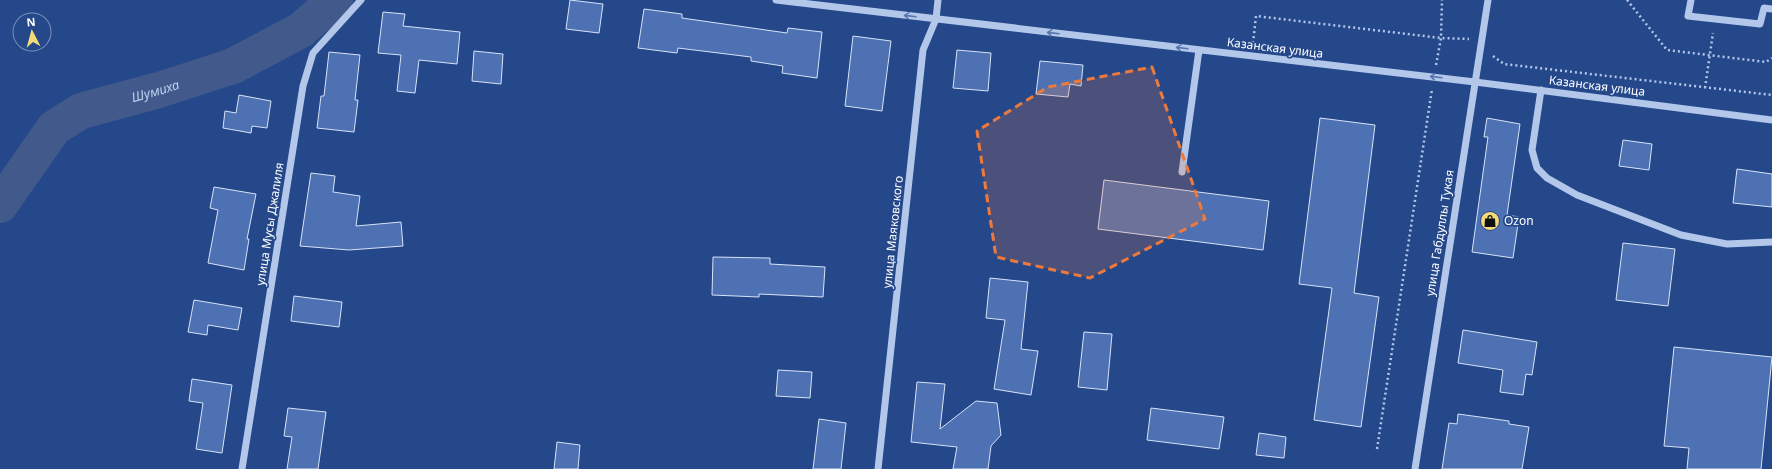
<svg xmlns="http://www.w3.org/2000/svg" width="1772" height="469" font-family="'Noto Sans',sans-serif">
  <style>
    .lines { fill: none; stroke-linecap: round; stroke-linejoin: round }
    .river { stroke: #425a8b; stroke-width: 36 }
    .building { fill: #4d71b2; stroke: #d7e3f8 }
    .path { stroke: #b3c7ea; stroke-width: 2.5; stroke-dasharray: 2 3; stroke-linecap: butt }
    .minor { stroke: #b3c7ea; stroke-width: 7 }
    .oneway { stroke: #5774ac }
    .marked { fill: #ed7a3d; fill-opacity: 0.2; stroke: #ed7a3d; stroke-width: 3; stroke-dasharray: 8 5; stroke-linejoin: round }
    .labels { text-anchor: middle; stroke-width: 3.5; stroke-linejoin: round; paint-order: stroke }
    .street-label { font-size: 12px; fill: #fff; stroke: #25488b }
    .poi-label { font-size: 12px; fill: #fff; stroke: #25488b; text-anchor: start }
    .water-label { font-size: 13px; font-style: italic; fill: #bfd1f1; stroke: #25488b }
  </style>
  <rect width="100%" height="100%" fill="#25488b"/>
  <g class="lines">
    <path class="river" id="s1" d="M 0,205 L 54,128 L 81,111 L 159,90 L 233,66 L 301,30 L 335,0"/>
  </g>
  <path class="building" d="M 570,0 L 603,4 L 599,33 L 566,29 Z
    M 644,9 L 682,14 L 682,18 L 787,33 L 788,28 L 822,32 L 817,78 L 782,73 L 783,66 L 751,61 L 751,57 L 678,48 L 677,53 L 638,48 Z
    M 383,12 L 405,14 L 403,26 L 460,32 L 457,64 L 419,60 L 415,93 L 397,91 L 401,55 L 378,53 Z
    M 853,36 L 891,41 L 882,111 L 845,106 Z
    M 957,50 L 991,53 L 988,91 L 953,88 Z
    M 474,51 L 503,54 L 501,84 L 472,81 Z
    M 329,52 L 360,55 L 355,100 L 358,100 L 354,132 L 317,128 L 321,96 L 324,96 Z
    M 1040,61 L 1083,65 L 1081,86 L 1070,84 L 1068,97 L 1036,94 Z
    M 239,95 L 271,101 L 267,128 L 252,126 L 251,133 L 223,128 L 225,111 L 236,113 Z
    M 1320,118 L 1375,125 L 1354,293 L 1379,297 L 1361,427 L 1314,420 L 1332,288 L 1299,284 Z
    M 1487,118 L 1520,124 L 1507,215 L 1519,217 L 1513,258 L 1472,252 L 1488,137 L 1484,137 Z
    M 1623,140 L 1652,144 L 1649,170 L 1619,166 Z
    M 1737,169 L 1772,174 L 1772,207 L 1733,203 Z
    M 311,173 L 335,176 L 333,192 L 360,196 L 356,226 L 401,222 L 403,246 L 349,250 L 300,246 Z
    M 1104,180 L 1269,201 L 1263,250 L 1098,229 Z
    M 214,187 L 256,194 L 247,239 L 249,239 L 244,270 L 208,263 L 218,210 L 210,208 Z
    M 1623,243 L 1675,249 L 1668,306 L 1616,300 Z
    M 713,257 L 770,258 L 770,264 L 825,267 L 823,297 L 759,294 L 759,297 L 712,295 Z
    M 990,278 L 1028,282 L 1021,349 L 1038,351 L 1031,395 L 994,389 L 1005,320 L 986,318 Z
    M 294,296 L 342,302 L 339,327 L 291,321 Z
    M 194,300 L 242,308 L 238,330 L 208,325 L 207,335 L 188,332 Z
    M 1463,330 L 1537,342 L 1532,375 L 1526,374 L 1523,395 L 1500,392 L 1503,370 L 1458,363 Z
    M 1084,332 L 1112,334 L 1107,390 L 1078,387 Z
    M 1674,347 L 1772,357 L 1761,469 L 1687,469 L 1689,448 L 1664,446 Z
    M 778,370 L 812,372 L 810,398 L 776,396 Z
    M 192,379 L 232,385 L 222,453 L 196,449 L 203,403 L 189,401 Z
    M 917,382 L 945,384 L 940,429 L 976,401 L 997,403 L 1001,435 L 991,446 L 988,469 L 953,469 L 957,447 L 911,442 Z
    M 288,408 L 326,412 L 318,469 L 287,469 L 292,437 L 284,436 Z
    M 1151,408 L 1224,417 L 1219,449 L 1147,440 Z
    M 1458,414 L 1509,421 L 1509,424 L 1529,427 L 1522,469 L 1442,469 L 1449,423 L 1457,424 Z
    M 819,419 L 846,423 L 841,469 L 813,469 Z
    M 1259,433 L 1286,437 L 1284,458 L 1256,455 Z
    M 557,442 L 580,445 L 578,469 L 554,469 Z"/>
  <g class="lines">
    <path class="path" d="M 1627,0 L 1667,50 L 1766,62 L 1772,58
      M 1253,43 L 1256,16 L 1441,38 L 1469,39
      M 1493,56 L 1504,64 L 1772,95
      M 1436,65 L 1441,38 L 1442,0
      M 1705,88 L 1713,33
      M 1377,449 L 1432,89"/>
    <path class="minor" d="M 776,0 L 1475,82 L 1772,120
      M 1691,0 L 1688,16 L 1760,24 L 1764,8 L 1772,9
      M 1541,90 L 1532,150 L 1537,168 L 1547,178 L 1577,195 L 1681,235 L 1727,244 L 1772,242
      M 1182,172 L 1199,50
      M 242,469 L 303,86 L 313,53 L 361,0
      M 878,469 L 923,50 L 936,19 L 938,0
      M 1415,469 L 1488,0"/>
  </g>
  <defs><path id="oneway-shaft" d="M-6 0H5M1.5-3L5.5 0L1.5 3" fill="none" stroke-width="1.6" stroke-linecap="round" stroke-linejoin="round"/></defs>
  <g class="oneway">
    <use href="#oneway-shaft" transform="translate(910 16) rotate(-173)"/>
    <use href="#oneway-shaft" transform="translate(1053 33) rotate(-173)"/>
    <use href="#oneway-shaft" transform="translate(1182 48) rotate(-173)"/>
    <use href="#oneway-shaft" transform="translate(1436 77) rotate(-173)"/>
  </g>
  <path class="marked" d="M 1152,67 L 1205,219 L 1090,278 L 996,257 L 977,131 L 1048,87 Z"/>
  <defs>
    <symbol id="shop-disc" viewBox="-11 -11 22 22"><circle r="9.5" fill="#f4db77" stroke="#25488b"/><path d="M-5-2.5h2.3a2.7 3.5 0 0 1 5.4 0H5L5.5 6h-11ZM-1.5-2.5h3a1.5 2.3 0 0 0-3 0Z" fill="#111"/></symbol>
  </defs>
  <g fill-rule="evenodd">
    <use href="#shop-disc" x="1479" y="210" width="22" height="22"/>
  </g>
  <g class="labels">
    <g class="street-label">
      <text transform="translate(1275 48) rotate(7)" y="4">Казанская улица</text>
      <text transform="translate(1597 86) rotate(7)" y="4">Казанская улица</text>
      <text transform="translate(270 224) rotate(-81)" y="4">улица Мусы Джалиля</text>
      <text transform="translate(893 232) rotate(-84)" y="4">улица Маяковского</text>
      <text transform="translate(1440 233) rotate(-81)" y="4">улица Габдуллы Тукая</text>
    </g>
    <g class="poi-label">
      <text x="1504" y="225">Ozon</text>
    </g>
    <g class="water-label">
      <text dy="5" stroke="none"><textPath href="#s1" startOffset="203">Шумиха</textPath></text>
    </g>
  </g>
  <g transform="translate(32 32) rotate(354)"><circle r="19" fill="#25488b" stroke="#7c91b9"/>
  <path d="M0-3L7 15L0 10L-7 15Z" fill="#f4db77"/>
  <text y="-6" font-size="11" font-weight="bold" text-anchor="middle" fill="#ffffff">N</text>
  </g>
</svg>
